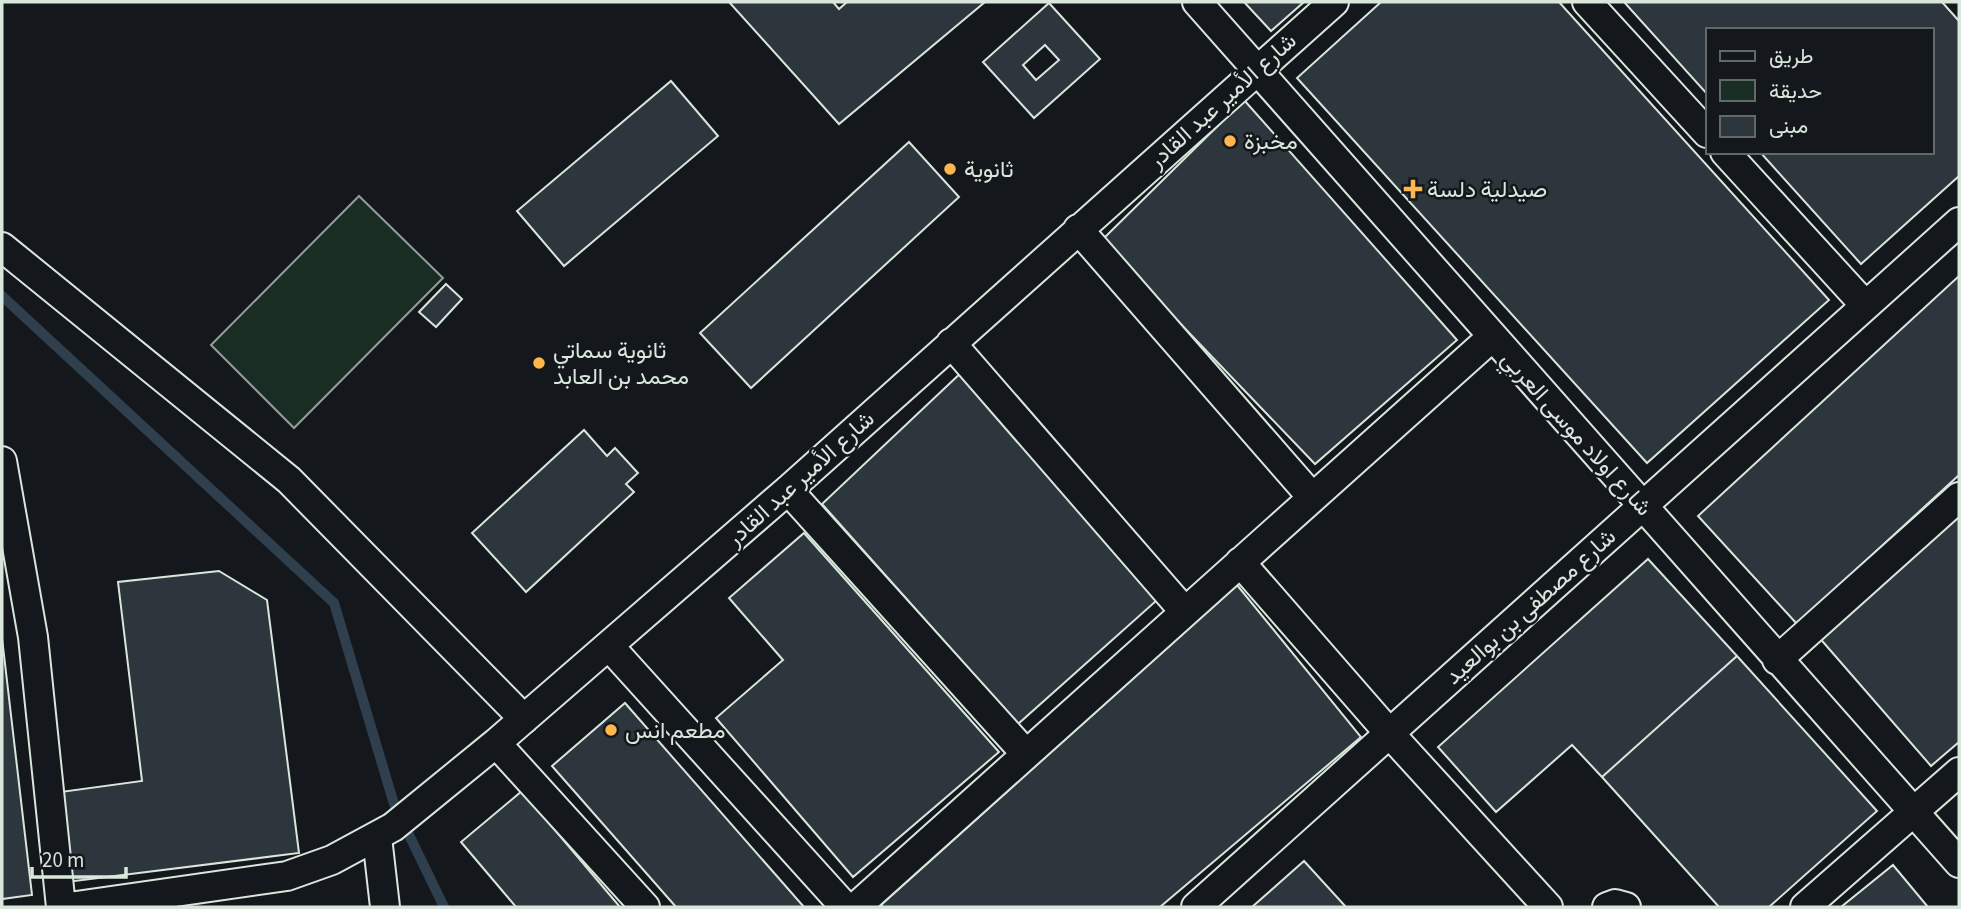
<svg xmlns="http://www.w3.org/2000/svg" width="1961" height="909" font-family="'Source Sans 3',Vazirmatn,sans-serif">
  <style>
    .green { fill: #1a2d24; stroke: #939e99; stroke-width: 2 }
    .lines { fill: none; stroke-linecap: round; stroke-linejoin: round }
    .stream { stroke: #2f3f4d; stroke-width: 10 }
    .building { fill: #2c363c; stroke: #d8e6dc; stroke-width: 2; fill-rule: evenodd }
    .minor-casing { stroke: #d8e6dc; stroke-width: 32 }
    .minor { stroke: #14181c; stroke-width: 28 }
    .poi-dot { fill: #ffb74d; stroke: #14181c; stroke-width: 2.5 }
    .labels { text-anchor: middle; stroke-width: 5; stroke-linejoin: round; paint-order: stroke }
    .street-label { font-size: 23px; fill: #d8e6dc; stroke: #14181c }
    .poi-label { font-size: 23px; fill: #d8e6dc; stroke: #14181c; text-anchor: start }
  </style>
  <rect width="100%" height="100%" fill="#14181c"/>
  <path class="green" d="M 359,196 L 443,278 L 294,428 L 211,345 Z"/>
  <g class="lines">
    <path class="stream" d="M 2,296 L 334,603 L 394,804 L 444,907"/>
  </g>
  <path class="building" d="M 729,2 L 833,2 L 839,9 L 847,2 L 985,2 L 839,124 Z
    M 1244,2 L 1304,2 L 1271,31 Z
    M 1381,2 L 1559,2 L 1829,300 L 1647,463 L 1297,78 Z
    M 1624,2 L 1942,2 L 1959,21 L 1959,176 L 1861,264 L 1760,152 L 1931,152 L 1931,30 L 1707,30 L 1707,94 Z
    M 1049,3 L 1100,59 L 1034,118 L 983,62 ZM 1045,45 L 1059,60 L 1036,80 L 1023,65 Z
    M 671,81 L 718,136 L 564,266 L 517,211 Z
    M 1244,100 L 1457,340 L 1315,464 L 1101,241 Z
    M 909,142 L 959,197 L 751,388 L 700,333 Z
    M 1959,276 L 1959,475 L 1797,624 L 1698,516 Z
    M 446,284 L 462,299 L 436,327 L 419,312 Z
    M 965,369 L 1156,601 L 1018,724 L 822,504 Z
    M 584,430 L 607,456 L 615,448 L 638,473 L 626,484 L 634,492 L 526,592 L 472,533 Z
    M 1959,513 L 1959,742 L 1931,766 L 1817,635 Z
    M 804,533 L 999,752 L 853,877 L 716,718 L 783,660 L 729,598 Z
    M 1648,559 L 1737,656 L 1602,777 L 1572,745 L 1496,812 L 1438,747 Z
    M 219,571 L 267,600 L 299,853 L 59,883 L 53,793 L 142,781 L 118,582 Z
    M 1237,585 L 1361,737 L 1160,907 L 883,907 L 881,905 Z
    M 2,638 L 32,895 L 2,899 Z
    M 1737,656 L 1877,811 L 1769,907 L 1719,907 L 1602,777 Z
    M 625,703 L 804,907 L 676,907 L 552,766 Z
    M 522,791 L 620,907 L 516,907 L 461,842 Z
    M 1304,861 L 1346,907 L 1252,907 Z
    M 1893,865 L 1928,907 L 1841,907 Z"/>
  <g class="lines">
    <defs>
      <path id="minor" d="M 1197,2 L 1959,863
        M 1587,2 L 1707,133
        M 1725,152 L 1864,304
        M 1078,229 L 1312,497
        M 2,247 L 289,480 L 524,719
        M 951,343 L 1185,612
        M 2,461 L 33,637 L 61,907
        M 788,490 L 1026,754
        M 1240,562 L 1390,734 L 1548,907
        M 609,646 L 845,907
        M 1777,660 L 1959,497
        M 496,743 L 645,907
        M 377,837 L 385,907
        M 69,907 L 287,876 L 332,860 L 393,827 L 496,743 L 788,490 L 1334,2
        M 856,907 L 1492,337
        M 1196,907 L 1959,222
        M 1607,907 L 1615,904 L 1626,907
        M 1805,907 L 1959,772"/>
    </defs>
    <use href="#minor" class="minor-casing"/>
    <use href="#minor" class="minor"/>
  </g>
  <g class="poi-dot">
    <circle cx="1230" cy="141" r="7"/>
    <circle cx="950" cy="169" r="7"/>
    <path d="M1409.5 178.5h7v7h7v7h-7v7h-7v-7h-7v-7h7z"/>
    <circle cx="539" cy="363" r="7"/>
    <circle cx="611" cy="730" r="7"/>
  </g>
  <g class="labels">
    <g class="street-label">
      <text transform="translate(1222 100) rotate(-42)" y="8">شارع الأمير عبد القادر</text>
      <text transform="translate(1577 433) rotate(48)" y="8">شارع اولاد موسى العربي</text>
      <text transform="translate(800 478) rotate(-42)" y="8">شارع الأمير عبد القادر</text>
      <text transform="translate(1530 606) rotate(-42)" y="8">شارع مصطفى بن بوالعيد</text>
    </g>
    <g class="poi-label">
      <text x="1244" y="149">مخبزة</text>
      <text x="964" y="177">ثانوية</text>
      <text x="1427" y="197">صيدلية دلسة</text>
      <text x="553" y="358">ثانوية سماتي<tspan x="553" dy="26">محمد بن العابد</tspan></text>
      <text x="625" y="738">مطعم انس</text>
    </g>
  </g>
  <rect width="1961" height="909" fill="none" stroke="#d8e6dc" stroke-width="7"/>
  <rect x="1706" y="28" width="228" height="126" fill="#14181c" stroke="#626a69" stroke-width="2"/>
  <rect x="1720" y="51" width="35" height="10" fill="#14181c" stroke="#626a69" stroke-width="2"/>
  <text x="1769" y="63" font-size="21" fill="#d8e6dc">طريق</text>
  <rect x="1720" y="80" width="35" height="21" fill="#1a2d24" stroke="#626a69" stroke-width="2"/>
  <text x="1769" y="98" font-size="21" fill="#d8e6dc">حديقة</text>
  <rect x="1720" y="116" width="35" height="21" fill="#2c363c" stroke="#626a69" stroke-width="2"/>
  <text x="1769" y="133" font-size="21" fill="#d8e6dc">مبنى</text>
  <path d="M32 867v10h94v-10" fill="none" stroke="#d8e6dc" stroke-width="3.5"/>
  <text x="42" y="867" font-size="21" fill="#d8e6dc" stroke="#14181c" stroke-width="5" paint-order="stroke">20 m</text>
</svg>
